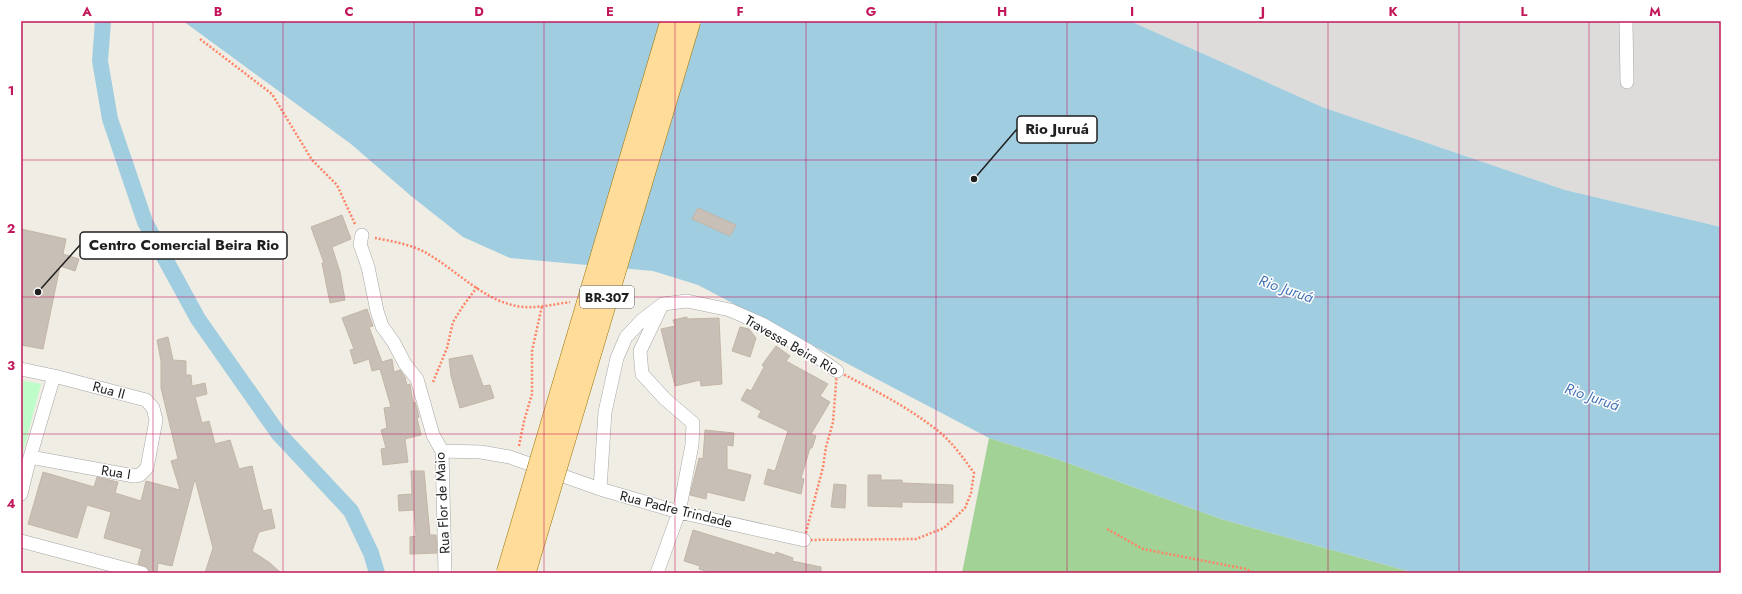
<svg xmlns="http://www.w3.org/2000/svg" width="1742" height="594" font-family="Jost,sans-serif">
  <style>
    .residential { fill: #dddcdb }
    .forest { fill: #a2d296 }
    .park { fill: #befdc9 }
    .water { fill: #a1cde1 }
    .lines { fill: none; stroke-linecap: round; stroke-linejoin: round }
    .canal { stroke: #a1cde1; stroke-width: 16 }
    .building { fill: #c8c0b7; stroke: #c3b5a5 }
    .street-casing { stroke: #a6a6a6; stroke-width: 14 }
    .path { stroke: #ff8366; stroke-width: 2.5; stroke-dasharray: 2 2; stroke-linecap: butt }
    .street { stroke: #fff; stroke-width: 13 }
    .primary-bridge-casing { stroke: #997400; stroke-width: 22; stroke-linecap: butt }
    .primary-bridge { stroke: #ffdc9a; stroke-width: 21 }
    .grid { fill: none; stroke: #c2185b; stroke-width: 1; stroke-opacity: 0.55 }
    .labels { text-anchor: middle; stroke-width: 3; stroke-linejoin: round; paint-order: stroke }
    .shield { fill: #fff; stroke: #626262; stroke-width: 1 }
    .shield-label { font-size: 13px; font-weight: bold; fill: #1f1f1f }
    .street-label { font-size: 14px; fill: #1f1f1f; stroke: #fff }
    .water-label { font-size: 15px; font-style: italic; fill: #4473b5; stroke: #fff }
    .leader { fill: none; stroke: #1f1f1f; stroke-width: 1.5 }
    .callout-dot { fill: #1f1f1f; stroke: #fff; stroke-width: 1.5 }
    .callout { fill: #fff; stroke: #1f1f1f; stroke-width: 1.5 }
    .callout-label { font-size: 15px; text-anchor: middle; font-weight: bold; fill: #1f1f1f }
    .neatline { fill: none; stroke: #c2185b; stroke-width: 1.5 }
    .grid-label { font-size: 13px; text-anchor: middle; font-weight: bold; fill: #c2185b }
  </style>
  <rect width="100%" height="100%" fill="#f0ede4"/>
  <path class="residential" d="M 1130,21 L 1721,21 L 1721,227 L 1565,190 L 1322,107 Z"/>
  <path class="forest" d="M 989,438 L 1057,459 L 1221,519 L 1415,573 L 962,573 Z"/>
  <path class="park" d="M 21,380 L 41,384 L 21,460 Z"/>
  <path class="water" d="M 183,21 L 1130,21 L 1322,107 L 1565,190 L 1721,227 L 1721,573 L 1415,573 L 1221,519 L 1057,459 L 989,438 L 698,285 L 653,271 L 510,258 L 463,237 L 411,196 L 351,144 Z"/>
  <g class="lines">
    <path class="canal" d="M 103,21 L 100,61 L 110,119 L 145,222 L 198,319 L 278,433 L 351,511 L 371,553 L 377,573"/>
  </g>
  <path class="building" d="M 698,208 L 736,225 L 730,236 L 692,219 Z
    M 342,215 L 351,239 L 332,247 L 340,272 L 345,300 L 330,303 L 322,263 L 324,263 L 311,227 Z
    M 21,229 L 66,239 L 63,254 L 79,259 L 75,271 L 60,266 L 43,349 L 21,345 Z
    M 367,309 L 373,326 L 369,327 L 382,362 L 392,359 L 394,372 L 400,370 L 405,377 L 407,385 L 410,384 L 413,403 L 415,402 L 417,409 L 419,417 L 417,418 L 421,435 L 405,439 L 408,462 L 383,465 L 381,449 L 386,448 L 381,430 L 387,428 L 384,408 L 391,407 L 380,369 L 372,371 L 369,359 L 354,364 L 350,350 L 354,349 L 342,318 Z
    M 687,317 L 687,319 L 719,318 L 722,384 L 701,386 L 700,380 L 675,386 L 661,329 L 675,326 L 673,320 Z
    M 740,327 L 749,329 L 756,338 L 750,357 L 732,351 Z
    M 168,337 L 173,360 L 186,361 L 186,375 L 191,375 L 192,386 L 205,383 L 207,394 L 195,397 L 202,423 L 209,421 L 215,444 L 230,440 L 239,469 L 252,466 L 263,511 L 271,509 L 275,528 L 259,532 L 252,551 L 270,563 L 281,573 L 205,573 L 213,548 L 195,479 L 172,566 L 158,563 L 157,573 L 150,573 L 147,567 L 138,564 L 142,549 L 104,538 L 111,512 L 87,505 L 77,538 L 28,524 L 43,472 L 94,487 L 97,477 L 118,482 L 115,493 L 141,501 L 146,481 L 180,490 L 171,461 L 178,459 L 161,388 L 161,361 L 157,340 Z
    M 776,346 L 790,356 L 786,361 L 828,384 L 820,396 L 830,402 L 811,434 L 816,436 L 812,448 L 810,448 L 801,478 L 804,479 L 801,494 L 764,484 L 768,469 L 775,471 L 788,431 L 758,417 L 761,411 L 741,400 L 747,389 L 751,391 L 764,367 L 762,365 Z
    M 472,355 L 483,386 L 490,385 L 494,398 L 460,408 L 451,376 L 449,359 Z
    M 705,430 L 734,433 L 733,446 L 727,445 L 727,469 L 751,475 L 744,501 L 707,492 L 706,499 L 690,495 L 699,458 L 703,459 Z
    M 411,471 L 424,471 L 430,535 L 436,535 L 437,553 L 410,554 L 410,537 L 416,536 L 414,510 L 399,511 L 398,495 L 412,494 Z
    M 868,475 L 881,475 L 881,480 L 902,480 L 902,483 L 953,485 L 953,503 L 902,502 L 902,507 L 868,506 Z
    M 834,484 L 846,485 L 845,508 L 831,507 Z
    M 693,530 L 775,555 L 776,552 L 793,558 L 792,561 L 821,567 L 821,573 L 711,573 L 699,569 L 700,566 L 684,561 Z"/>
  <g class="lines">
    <defs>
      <path id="street" d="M 1626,21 L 1627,82
        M 362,235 L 360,244 L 368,267 L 377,311 L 382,326 L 394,343 L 405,364 L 417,379 L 433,435 L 442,451 L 445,573
        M 21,369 L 54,376 L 146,400 L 153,408 L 156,420 L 147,468 L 140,475 L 134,476 L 30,457
        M 442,451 L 481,452 L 510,457 L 600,489 L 679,512 L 804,540
        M 600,489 L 605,412 L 617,358 L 626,337 L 642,320 L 663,304 L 687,301 L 730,310 L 762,324 L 809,351 L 837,371
        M 21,494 L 30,457 L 54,376
        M 21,541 L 142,573
        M 657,573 L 679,512 L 692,445 L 693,423 L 665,399 L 642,374 L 640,351 L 662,305"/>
    </defs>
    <use href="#street" class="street-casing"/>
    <path class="path" d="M 200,39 L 272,94 L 312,160 L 337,185 L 355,224
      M 375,238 C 391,241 414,245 428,254 C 459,272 487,304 524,307 C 539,308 556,304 570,302
      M 837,371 C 870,388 903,404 933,427 C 950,439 962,456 974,473 L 971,493 L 965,508 L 944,528 L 916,539 L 804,540 L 823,467 L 826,447 L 833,422 Z
      M 433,382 L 447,348 L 453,322 L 463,306 L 477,287
      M 519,446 L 524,421 L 532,394 L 532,351 L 542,306
      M 1107,529 L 1143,549 L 1246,569 L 1254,573"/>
    <use href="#street" class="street"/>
    <defs>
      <path id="primary-bridge" d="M 507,573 L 671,21
        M 525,573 L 690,21"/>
    </defs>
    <use href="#primary-bridge" class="primary-bridge-casing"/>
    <use href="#primary-bridge" class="primary-bridge"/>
  </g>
  <path class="grid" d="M 153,21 L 153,573M 283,21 L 283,573M 414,21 L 414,573M 544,21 L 544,573M 675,21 L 675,573M 806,21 L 806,573M 936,21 L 936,573M 1067,21 L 1067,573M 1198,21 L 1198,573M 1328,21 L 1328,573M 1459,21 L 1459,573M 1589,21 L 1589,573M 21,160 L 1721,160M 21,297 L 1721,297M 21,434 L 1721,434"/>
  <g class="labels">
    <rect class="shield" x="580" y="286" width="54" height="22" rx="3"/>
    <g class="shield-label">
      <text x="607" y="302">BR-307</text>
    </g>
    <g class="street-label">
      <text transform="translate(792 345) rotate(30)" y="5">Travessa Beira Rio</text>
      <text transform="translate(109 390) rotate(15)" y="5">Rua II</text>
      <text transform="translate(116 472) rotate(9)" y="5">Rua I</text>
      <text transform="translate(442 503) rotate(-93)" y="5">Rua Flor de Maio</text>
      <text transform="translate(676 509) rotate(14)" y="5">Rua Padre Trindade</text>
    </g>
    <g class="water-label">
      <text transform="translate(1286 289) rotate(19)" y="5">Rio Juruá</text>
      <text transform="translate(1592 397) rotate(19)" y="5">Rio Juruá</text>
    </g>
  </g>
  <path class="leader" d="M974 179L1017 129M38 292L80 245"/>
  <g class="callout-dot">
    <circle cx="974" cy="179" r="4"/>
    <circle cx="38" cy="292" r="4"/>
  </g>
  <g class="callout">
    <rect x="1017" y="116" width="80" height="27" rx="4"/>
    <rect x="80" y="232" width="207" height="27" rx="4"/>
  </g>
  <g class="callout-label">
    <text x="1057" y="134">Rio Juruá</text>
    <text x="184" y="250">Centro Comercial Beira Rio</text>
  </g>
  <rect width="1742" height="594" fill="none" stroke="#ffffff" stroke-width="44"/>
  <rect x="22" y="22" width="1698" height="550" class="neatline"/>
  <g class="grid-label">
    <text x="87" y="16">A</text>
    <text x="218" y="16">B</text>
    <text x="349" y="16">C</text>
    <text x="479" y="16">D</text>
    <text x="610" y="16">E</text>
    <text x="740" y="16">F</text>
    <text x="871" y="16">G</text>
    <text x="1002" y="16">H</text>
    <text x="1132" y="16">I</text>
    <text x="1263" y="16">J</text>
    <text x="1393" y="16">K</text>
    <text x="1524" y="16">L</text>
    <text x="1655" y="16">M</text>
    <text x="11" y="95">1</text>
    <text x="11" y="233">2</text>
    <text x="11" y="370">3</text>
    <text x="11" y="508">4</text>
  </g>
</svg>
